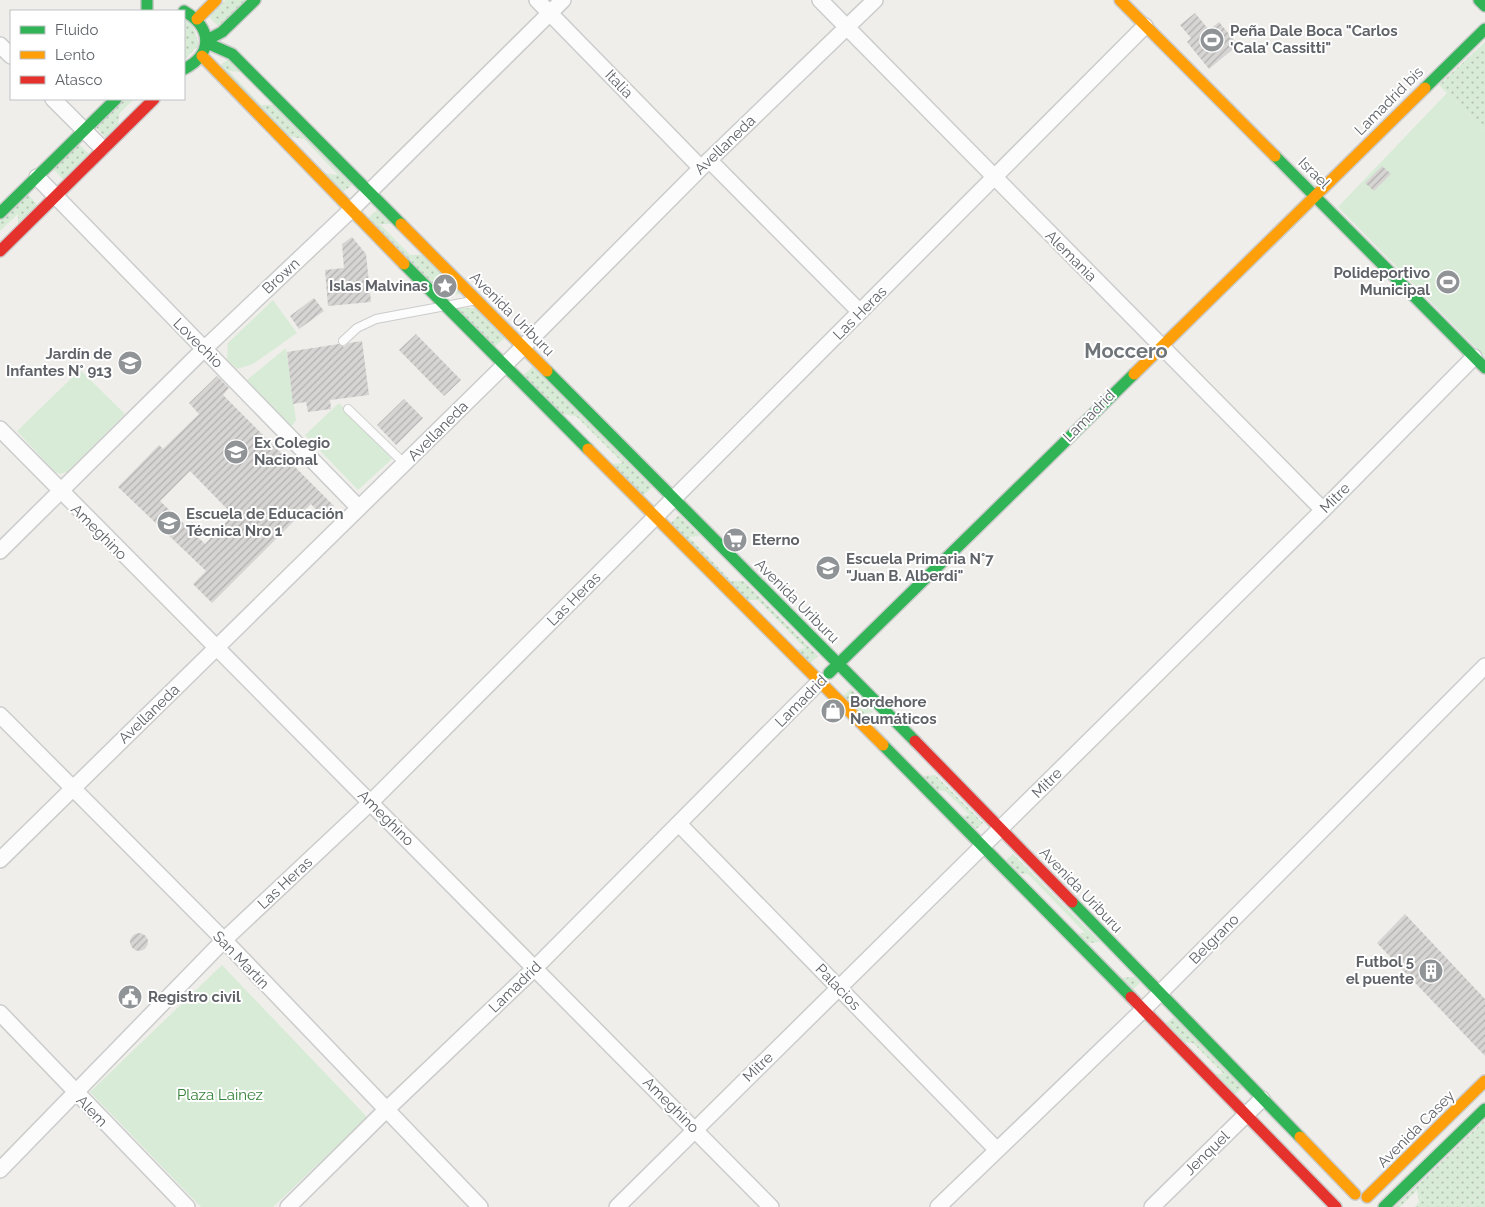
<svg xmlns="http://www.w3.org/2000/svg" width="1485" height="1207" font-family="Raleway,sans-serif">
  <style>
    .grass { fill: url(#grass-dots) }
    .park { fill: #d8ebd6 }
    .building { fill: url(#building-hatch); fill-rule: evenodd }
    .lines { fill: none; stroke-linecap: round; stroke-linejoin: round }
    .lane-casing { stroke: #cbcccc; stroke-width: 10 }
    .street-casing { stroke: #cbcccc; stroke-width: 18 }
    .fast-casing { stroke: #cacacb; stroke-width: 14 }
    .slow-casing { stroke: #cacacb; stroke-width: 14 }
    .jam-casing { stroke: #cacacb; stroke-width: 14 }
    .lane { stroke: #fdfcfc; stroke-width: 8 }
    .street { stroke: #fdfcfc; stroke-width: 15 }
    .fast { stroke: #30b455; stroke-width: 11 }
    .slow { stroke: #ff9f0a; stroke-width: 11 }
    .jam { stroke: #e5322d; stroke-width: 11 }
    .rail { stroke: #e4e4e4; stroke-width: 4; stroke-dasharray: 1 6; stroke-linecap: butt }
    .labels { text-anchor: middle; stroke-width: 4; stroke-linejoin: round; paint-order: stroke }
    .poi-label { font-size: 15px; font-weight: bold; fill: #5f6368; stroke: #fff; text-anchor: start }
    .street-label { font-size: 15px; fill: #5f6368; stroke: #fff }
    .park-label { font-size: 15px; fill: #348238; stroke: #fff }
    .district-label { font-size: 20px; font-weight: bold; fill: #70757a; stroke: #fff }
  </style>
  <defs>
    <pattern id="grass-dots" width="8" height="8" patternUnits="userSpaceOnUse" patternTransform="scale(1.25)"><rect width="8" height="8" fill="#d8ebd6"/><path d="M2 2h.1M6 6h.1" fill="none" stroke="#b2c2b1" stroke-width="1.8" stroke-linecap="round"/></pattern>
    <pattern id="building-hatch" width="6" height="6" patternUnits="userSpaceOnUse" patternTransform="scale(1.25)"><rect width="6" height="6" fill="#d6d5d3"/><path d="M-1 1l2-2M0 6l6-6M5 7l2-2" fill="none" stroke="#b1b0af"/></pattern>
  </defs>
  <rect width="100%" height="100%" fill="#efeeea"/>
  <path class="grass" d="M 226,0 L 248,0 L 220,28 L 209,17 Z
    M 184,17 L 191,20 L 199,45 L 184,60 Z
    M 1485,42 L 1485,131 L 1439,85 Z
    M 229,58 L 243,72 L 229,71 L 261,105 L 275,105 L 353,184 L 343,192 L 324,173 L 338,175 L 304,139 L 288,136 L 219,67 Z
    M 125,99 L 134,99 L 119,114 L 118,128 L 107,139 L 96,127 Z
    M 79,144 L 90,155 L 64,180 L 53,169 Z
    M 28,194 L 38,206 L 18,226 L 18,214 L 0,231 L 0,221 Z
    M 378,209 L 392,224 L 380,224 L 410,255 L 424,255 L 461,294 L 444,295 L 368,218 Z
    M 457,308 L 476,308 L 505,338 L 495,346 Z
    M 533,366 L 652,487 L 643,496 L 611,464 L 623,463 L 576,416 L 562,414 L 524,375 Z
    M 679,515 L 700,536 L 689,537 L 731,581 L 744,581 L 818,656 L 809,664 L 795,650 L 805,648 L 758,600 L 746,600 L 670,524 Z
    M 851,689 L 873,712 L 863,714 L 923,776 L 935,775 L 983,823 L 974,831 L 959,816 L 970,815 L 945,791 L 935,791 L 842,697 Z
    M 1013,854 L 1100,942 L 1088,943 L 1122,978 L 1134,977 L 1140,983 L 1131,991 L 1075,934 L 1085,933 L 1028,874 L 1016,873 L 1004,862 Z
    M 1174,1017 L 1243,1087 L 1234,1095 L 1214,1074 L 1224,1074 L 1193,1043 L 1182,1042 L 1165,1024 Z
    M 1485,1120 L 1485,1207 L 1415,1207 L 1419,1202 L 1417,1190 L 1400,1207 L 1395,1207 Z"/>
  <path class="park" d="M 1447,93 L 1485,131 L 1485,357 L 1338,207 Z
    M 273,300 L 297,333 L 253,364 L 237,369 L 227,359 L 228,343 Z
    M 286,348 L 296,420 L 293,425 L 289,426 L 247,380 Z
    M 80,370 L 125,414 L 67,472 L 60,474 L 54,471 L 17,431 Z
    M 339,403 L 392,459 L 358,490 L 305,435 Z
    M 222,965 L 367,1117 L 273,1207 L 201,1207 L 90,1092 Z"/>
  <path class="building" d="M 1195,13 L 1209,30 L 1219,22 L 1238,45 L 1209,69 L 1187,42 L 1191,38 L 1180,25 Z
    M 1382,166 L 1391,174 L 1374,191 L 1365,183 Z
    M 352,237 L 366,254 L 371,302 L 328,306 L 325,270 L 344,268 L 342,244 Z
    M 314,298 L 324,311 L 299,329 L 290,316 Z
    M 416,334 L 461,380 L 444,396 L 399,350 Z
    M 362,341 L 369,395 L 330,400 L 331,409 L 308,412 L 306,402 L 293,404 L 287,352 L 339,344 L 344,347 L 349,343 Z
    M 217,376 L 229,388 L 223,395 L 334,506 L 323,517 L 311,504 L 212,603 L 193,584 L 206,571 L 118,487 L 159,445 L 163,449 L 199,414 L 189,403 ZM 190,471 L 233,515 L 205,544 L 160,501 Z
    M 404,399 L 423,418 L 396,445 L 377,425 Z
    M 1405,914 L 1485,999 L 1485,1056 L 1377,943 Z
    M130 942a9 9 0 1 1 18 0a9 9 0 1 1-18 0Z"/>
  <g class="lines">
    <defs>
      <path id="lane" d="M 343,341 L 357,328 L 376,319 L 472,301
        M 348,409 L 405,464"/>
      <path id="street" d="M 537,0 L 701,168
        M 820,0 L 1323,510
        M 0,45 L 11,56
        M 53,99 L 102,148
        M 709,160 L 860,312
        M 37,177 L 359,508
        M 0,429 L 771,1207
        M 0,551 L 204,349 L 352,209 L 563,0
        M 0,715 L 224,940 L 480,1207
        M 679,824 L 997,1150
        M 0,860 L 523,347 L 701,168 L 875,0
        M 0,1013 L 187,1207
        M 0,1170 L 224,940 L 371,802 L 1145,26
        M 288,1207 L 385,1111 L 535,968 L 820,681
        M 617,1207 L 1323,510 L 1474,357
        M 938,1207 L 1144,1009 L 1485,666
        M 1152,1207 L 1262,1099"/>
      <path id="fast" d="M 147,0 L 147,11
        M 1479,0 L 1485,6
        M 184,11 C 212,27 214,54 184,69
        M 207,40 L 222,32 L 255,0
        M 207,43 L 232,54 L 401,224
        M 1425,88 L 1485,29
        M 1275,156 L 1485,368
        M 0,213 L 116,99
        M 404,264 L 588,449
        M 547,371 L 915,741
        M 829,673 L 1134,374
        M 883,745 L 1131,997
        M 1072,902 L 1300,1137
        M 1384,1207 L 1485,1109"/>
      <path id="slow" d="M 1120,0 L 1275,156
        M 197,19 L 216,0
        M 202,56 L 404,264
        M 401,224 L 547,371
        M 1134,374 L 1425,88
        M 588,449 L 883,745
        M 1300,1137 L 1355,1194
        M 1367,1197 L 1485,1081"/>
      <path id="jam" d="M 0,251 L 154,99
        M 915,741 L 1072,902
        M 1131,997 L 1336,1207"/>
    </defs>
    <use href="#lane" class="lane-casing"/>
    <use href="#street" class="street-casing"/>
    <use href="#fast" class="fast-casing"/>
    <use href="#slow" class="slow-casing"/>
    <use href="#jam" class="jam-casing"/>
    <use href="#lane" class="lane"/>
    <use href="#street" class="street"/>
    <use href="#fast" class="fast"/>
    <use href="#slow" class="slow"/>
    <use href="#jam" class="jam"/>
    <path class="rail" d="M 1464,1207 L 1485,1187"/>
  </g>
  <defs>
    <symbol id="stadium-disc" viewBox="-11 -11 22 22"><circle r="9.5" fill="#919496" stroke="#fff"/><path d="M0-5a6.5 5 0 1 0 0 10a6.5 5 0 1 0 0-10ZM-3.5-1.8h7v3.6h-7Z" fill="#fff"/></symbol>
    <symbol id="sight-disc" viewBox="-11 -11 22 22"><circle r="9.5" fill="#919496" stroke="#fff"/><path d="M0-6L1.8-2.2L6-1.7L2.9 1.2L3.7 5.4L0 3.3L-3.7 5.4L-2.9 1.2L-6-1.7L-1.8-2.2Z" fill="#fff"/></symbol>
    <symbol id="school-disc" viewBox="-11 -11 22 22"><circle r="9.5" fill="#919496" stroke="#fff"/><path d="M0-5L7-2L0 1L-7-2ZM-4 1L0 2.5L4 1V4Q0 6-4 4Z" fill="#fff"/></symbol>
    <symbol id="supermarket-disc" viewBox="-11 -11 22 22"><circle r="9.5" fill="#919496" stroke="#fff"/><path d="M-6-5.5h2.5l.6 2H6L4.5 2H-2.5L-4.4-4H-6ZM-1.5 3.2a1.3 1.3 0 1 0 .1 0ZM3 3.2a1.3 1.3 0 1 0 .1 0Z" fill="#fff"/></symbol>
    <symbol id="shop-disc" viewBox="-11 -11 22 22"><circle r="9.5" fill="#919496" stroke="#fff"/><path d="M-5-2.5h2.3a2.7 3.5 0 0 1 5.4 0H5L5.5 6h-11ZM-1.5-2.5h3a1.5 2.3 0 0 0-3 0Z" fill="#fff"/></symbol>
    <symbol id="building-disc" viewBox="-11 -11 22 22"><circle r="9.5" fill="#919496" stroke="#fff"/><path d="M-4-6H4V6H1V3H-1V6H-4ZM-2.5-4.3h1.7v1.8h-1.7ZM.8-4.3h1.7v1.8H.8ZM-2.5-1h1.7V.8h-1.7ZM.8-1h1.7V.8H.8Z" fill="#fff"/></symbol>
    <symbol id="civic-disc" viewBox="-11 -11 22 22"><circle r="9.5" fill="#919496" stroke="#fff"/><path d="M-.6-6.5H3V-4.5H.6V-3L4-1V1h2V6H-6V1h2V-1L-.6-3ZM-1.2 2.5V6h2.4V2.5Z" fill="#fff"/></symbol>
  </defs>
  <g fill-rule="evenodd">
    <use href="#stadium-disc" x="1198" y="26" width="28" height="28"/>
    <use href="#stadium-disc" x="1434" y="268" width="28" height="28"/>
    <use href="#sight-disc" x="431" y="272" width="28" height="28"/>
    <use href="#school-disc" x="116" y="349" width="28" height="28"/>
    <use href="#school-disc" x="222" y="438" width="28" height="28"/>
    <use href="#school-disc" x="155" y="509" width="28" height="28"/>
    <use href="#supermarket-disc" x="721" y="526" width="28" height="28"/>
    <use href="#school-disc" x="814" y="554" width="28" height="28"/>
    <use href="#shop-disc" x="819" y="697" width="28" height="28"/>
    <use href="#building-disc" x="1417" y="957" width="28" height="28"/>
    <use href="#civic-disc" x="116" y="983" width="28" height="28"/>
  </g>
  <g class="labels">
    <g class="poi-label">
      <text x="1230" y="36">Peña Dale Boca "Carlos<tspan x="1230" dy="17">'Cala' Cassitti"</tspan></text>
      <text x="1430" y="278" text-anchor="end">Polideportivo<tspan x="1430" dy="17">Municipal</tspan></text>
      <text x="428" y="291" text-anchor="end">Islas Malvinas</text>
      <text x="112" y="359" text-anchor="end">Jardín de<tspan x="112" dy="17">Infantes N° 913</tspan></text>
      <text x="254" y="448">Ex Colegio<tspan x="254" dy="17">Nacional</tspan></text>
      <text x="186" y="519">Escuela de Educación<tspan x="186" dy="17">Técnica Nro 1</tspan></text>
      <text x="752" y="545">Eterno</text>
      <text x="846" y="564">Escuela Primaria N°7<tspan x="846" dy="17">"Juan B. Alberdi"</tspan></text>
      <text x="850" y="707">Bordehore<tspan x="850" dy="17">Neumáticos</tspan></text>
      <text x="1414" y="967" text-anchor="end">Futbol 5<tspan x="1414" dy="17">el puente</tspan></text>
      <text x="148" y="1002">Registro civil</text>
    </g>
    <g class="street-label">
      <text transform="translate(619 84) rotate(46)" y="5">Italia</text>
      <text transform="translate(1389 101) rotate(-45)" y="5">Lamadrid bis</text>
      <text transform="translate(725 145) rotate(-44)" y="5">Avellaneda</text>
      <text transform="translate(1314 173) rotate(45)" y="5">Israel</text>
      <text transform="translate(1071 256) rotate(45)" y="5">Alemania</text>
      <text transform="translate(281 276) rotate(-43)" y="5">Brown</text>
      <text transform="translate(860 313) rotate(-45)" y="5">Las Heras</text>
      <text transform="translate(512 314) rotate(45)" y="5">Avenida Uriburu</text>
      <text transform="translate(198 343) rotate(45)" y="5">Lovechio</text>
      <text transform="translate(1089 416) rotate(-45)" y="5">Lamadrid</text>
      <text transform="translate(438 431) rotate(-45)" y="5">Avellaneda</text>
      <text transform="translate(1335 498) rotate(-45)" y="5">Mitre</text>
      <text transform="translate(99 532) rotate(45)" y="5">Ameghino</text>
      <text transform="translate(574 599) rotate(-45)" y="5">Las Heras</text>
      <text transform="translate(797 601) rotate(45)" y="5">Avenida Uriburu</text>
      <text transform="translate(801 701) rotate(-45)" y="5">Lamadrid</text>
      <text transform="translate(149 714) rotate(-44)" y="5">Avellaneda</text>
      <text transform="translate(1047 783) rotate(-45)" y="5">Mitre</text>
      <text transform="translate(386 818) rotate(45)" y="5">Ameghino</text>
      <text transform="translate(285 883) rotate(-43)" y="5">Las Heras</text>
      <text transform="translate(1081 890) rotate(46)" y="5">Avenida Uriburu</text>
      <text transform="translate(1214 939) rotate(-45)" y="5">Belgrano</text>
      <text transform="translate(241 960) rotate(46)" y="5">San Martín</text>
      <text transform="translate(515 987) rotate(-44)" y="5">Lamadrid</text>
      <text transform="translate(838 987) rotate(46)" y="5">Palacios</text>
      <text transform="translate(758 1067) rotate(-44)" y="5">Mitre</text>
      <text transform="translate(671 1105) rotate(45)" y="5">Ameghino</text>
      <text transform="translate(92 1111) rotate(46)" y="5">Alem</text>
      <text transform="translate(1416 1129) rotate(-45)" y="5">Avenida Casey</text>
      <text transform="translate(1207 1153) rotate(-44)" y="5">Jenquel</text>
    </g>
    <g class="park-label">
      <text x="220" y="1100">Plaza Lainez</text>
    </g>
    <g class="district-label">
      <text x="1126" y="358">Moccero</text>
    </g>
  </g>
  <rect x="10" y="10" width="175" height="90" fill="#ffffff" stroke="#bfc1c3"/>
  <rect x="20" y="26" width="25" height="8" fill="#30b455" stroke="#bfc1c3"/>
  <text x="55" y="35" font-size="15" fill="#5f6368">Fluido</text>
  <rect x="20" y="51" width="25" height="8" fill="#ff9f0a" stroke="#bfc1c3"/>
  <text x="55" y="60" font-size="15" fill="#5f6368">Lento</text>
  <rect x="20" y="76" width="25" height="8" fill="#e5322d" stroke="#bfc1c3"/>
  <text x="55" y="85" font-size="15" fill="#5f6368">Atasco</text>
</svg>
